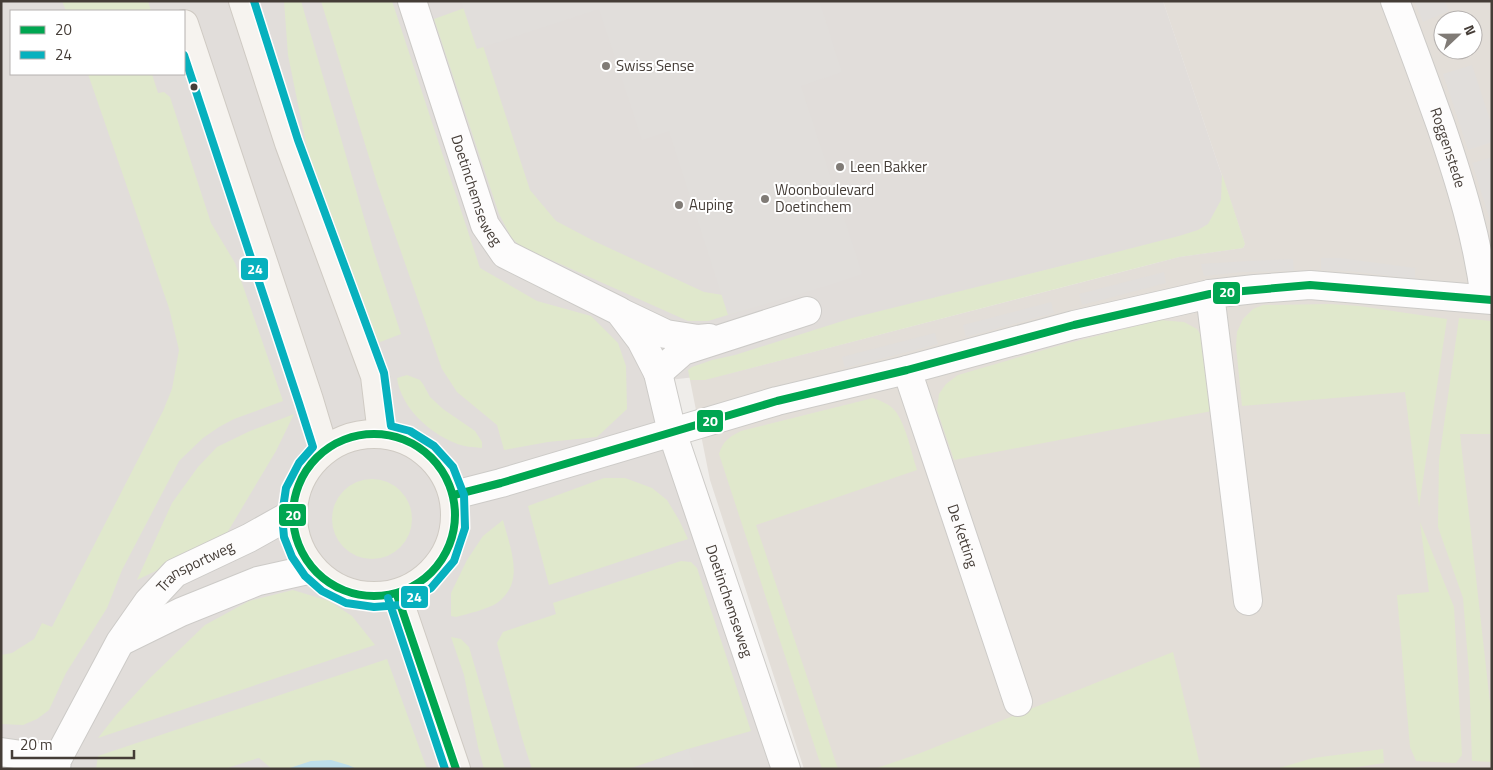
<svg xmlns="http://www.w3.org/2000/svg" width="1493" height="770" font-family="'Titillium Web',sans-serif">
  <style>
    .residential { fill: #e3ded8; fill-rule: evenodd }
    .industrial { fill: #e1ddda; fill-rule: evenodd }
    .green { fill: #e0e8cc }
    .parking { fill: #e1dedb }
    .water { fill: #bddfea }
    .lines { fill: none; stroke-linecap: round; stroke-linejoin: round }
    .minor-casing { stroke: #cdcbc8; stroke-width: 30 }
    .secondary-casing { stroke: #cfcac3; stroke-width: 30 }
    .minor { stroke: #fdfcfc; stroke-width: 28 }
    .secondary { stroke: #f6f3ef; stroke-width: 28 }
    .bus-1-casing { stroke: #fff; stroke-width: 11 }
    .bus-2-casing { stroke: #fff; stroke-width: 11 }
    .bus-1 { stroke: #00a651; stroke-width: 8 }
    .bus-2 { stroke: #07b1be; stroke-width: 8 }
    .poi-dot { fill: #807b76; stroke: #fff; stroke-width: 2 }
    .bus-dot { fill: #453d37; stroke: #fff; stroke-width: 2 }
    .labels { text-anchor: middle; stroke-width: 4; stroke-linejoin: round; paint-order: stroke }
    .poi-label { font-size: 15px; fill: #453d37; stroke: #fff; text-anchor: start }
    .street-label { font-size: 15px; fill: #453d37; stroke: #fff }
    .line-badge { stroke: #fff; stroke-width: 2 }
    .badge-label { font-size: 14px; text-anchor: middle; font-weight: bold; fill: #fff }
  </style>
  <rect width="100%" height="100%" fill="#efedea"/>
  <path class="residential" d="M 1163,1 L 1492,1 L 1492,769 L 804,769 L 710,480 L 690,380 L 731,373 L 1179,257 L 1243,248 L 1245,244 ZM 1443,20 L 1473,20 L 1473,50 L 1443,50 Z"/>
  <path class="industrial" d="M 1,1 L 1163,1 L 1245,244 L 1243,248 L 1179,257 L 1118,272 L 731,373 L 660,381 L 774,769 L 1,769 ZM 11,11 L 184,11 L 184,74 L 11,74 Z"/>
  <path class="green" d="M 62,1 L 148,1 L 151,11 L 66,11 Z
    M 284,1 L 301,1 L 374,252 L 401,334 L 362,349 L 321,218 L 288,55 Z
    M 321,1 L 392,1 L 480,268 L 537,301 L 591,316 L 618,343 L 626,366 L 627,409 L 597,437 L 548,442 L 504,450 L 497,425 L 457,392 L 442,369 L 377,183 Z
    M 470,6 L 530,190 L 556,221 L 594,241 L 704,292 L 768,302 L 764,304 L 708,321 L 688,321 L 520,246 L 511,237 L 499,214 L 434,19 Z
    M 88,74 L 152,74 L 158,93 L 164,92 L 170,97 L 211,223 L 235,263 L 283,401 L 234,419 L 219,427 L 203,438 L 179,461 L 122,570 L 107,608 L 66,673 L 49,710 L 37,719 L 23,725 L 1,724 L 1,655 L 12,653 L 34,639 L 42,623 L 52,627 L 163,411 L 172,389 L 179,350 L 169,308 Z
    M 1222,174 L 1245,244 L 1243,248 L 1179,257 L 705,380 L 690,380 L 688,370 L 692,367 L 712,360 L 735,355 L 852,318 L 1109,254 L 1179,236 L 1198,230 L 1208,224 L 1221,200 Z
    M 1329,304 L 1359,306 L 1447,319 L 1419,507 L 1405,392 L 1242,406 L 1236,346 L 1237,332 L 1243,319 L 1253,309 L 1263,305 Z
    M 1459,318 L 1492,321 L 1492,434 L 1460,434 L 1492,721 L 1492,762 L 1472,761 L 1469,673 L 1463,598 L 1438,527 L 1439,460 Z
    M 1160,320 L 1184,322 L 1197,329 L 1205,342 L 1212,411 L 954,460 L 937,410 L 939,394 L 946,384 L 958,375 L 1061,345 Z
    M 407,375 L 420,380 L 423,384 L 430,397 L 443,409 L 475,431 L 482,442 L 482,448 C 474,447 463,447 455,443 C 428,432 401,407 397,378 Z
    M 873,398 C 881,401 890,404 896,412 C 907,428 911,452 917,470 L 756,525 L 838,769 L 822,769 L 719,454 C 723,441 729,437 741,431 Z
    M 294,414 L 276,451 L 224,538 L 137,580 L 172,503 L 198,467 L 217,447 L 250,431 Z
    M 604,478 L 625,478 L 652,488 L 667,500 L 679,520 L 688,539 L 549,585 L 528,506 Z
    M332 519a40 40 0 1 1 80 0a40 40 0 1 1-80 0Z
    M 503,520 C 510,548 526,582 497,603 C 488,609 467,614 456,617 L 451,616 L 451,593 L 467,560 L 483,536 Z
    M 1420,522 L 1454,607 L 1462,755 L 1456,763 L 1416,761 L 1410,747 L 1397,595 L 1429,592 Z
    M 681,561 L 691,562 L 697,568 L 751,731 L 688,749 L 629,769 L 532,769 L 522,738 L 497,643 L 503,632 L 556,614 L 553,603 Z
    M 293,590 L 329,601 L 352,616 L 375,645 L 98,738 L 117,714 L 150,678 L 205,625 L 249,601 Z
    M 451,637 L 461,639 L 469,647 L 505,769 L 484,769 L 478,747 L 464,675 Z
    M 1173,652 L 1201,769 L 874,769 L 918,754 Z
    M 387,659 L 427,769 L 357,769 L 348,765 L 311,761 L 287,769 L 272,769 L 259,758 L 225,769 L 96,769 L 98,756 Z
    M 1383,749 L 1384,763 L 1346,769 L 1276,769 L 1313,758 Z"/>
  <path class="parking" d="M 461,1 L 819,1 L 842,72 L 801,86 L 862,274 L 823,287 L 728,315 L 669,131 L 642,140 L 599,9 L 477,49 Z
    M 1414,1 L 1445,1 L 1449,11 L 1423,22 Z
    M 1472,65 L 1492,126 L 1492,142 L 1468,150 L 1443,74 Z
    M 1492,157 L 1492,227 L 1472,163 Z
    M 1321,258 L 1340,258 L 1415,268 L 1415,279 L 1349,271 L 1321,270 Z
    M 1293,259 L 1294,271 L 1243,272 L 1204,276 L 1201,264 L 1247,261 Z
    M 1164,272 L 1166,283 L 1082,305 L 1079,294 Z
    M 1051,302 L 1054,313 L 966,337 L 963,325 Z
    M 935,333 L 938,344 L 845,368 L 842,357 Z
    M 688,749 L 695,769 L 629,769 Z
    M 259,758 L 263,769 L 225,769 Z"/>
  <path class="water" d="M 331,760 L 348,765 L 357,769 L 287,769 L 311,761 Z"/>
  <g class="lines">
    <defs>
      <g id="minor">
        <path id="s1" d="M 412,1 L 485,225 L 505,254 L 619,311 L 641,340 L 658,373 L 683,351 L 807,311"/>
        <path id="s2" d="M 1395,1 C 1411,43 1426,84 1441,126 C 1460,182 1478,240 1485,299"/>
        <path d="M 1210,294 L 1248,601"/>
        <path d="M 622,313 L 666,334 L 698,339 L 709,338"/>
        <path id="s3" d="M 907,370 L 1018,702"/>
        <path id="s4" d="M 658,373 L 672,432 L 786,769"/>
        <path d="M 454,495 L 501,483 L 777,401 L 907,370 L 1074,325 L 1210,294 L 1255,289 L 1310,285 L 1492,300"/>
        <path d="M 124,640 L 181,612 L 258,581 L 312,569"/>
        <path d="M 1,752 L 57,760"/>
        <path id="s5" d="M 56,769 L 57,760 L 120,642 L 148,602 L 175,573 L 249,538 L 292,514"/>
      </g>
      <path id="secondary" d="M 243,1 L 289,143 L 375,376 L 382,434
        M 184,24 L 309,400 L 324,450
        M293 515a81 81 0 1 1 162 0a81 81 0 1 1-162 0Z
        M 397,595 L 456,769"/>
    </defs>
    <use href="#minor" class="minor-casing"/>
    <use href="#secondary" class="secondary-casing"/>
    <use href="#minor" class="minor"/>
    <use href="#secondary" class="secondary"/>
    <defs>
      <path id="bus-1" d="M293 515a81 81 0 1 1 162 0a81 81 0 1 1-162 0Z
        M 454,495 L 501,483 L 777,401 L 907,370 L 1074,325 L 1210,294 L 1310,285 L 1492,300
        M 397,595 L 456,769"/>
      <path id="bus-2" d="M 184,55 L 299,403 L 313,447 L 299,463 L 286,488 L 282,515 L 284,537 L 292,557 L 305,576 L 322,591 L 346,603 L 374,607 L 400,605 L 431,588 L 454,561 L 465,528 L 464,495 L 453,467 L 434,446 L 410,431 L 391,426 L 384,373 L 298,140 L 254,1
        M 388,598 L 445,769"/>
    </defs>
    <use href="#bus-1" class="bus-1-casing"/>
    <use href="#bus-2" class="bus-2-casing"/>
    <use href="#bus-1" class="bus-1"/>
    <use href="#bus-2" class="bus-2"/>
  </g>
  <g class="poi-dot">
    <circle cx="606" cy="66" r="5"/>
    <circle cx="840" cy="167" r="5"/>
    <circle cx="765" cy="199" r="5"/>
    <circle cx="679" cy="205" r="5"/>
  </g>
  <circle class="bus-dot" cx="194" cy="87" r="4.5"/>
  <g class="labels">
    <g class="poi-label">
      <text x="616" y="71">Swiss Sense</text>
      <text x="850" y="172">Leen Bakker</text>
      <text x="775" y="195">Woonboulevard<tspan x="775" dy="17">Doetinchem</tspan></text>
      <text x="689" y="210">Auping</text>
    </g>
    <g class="street-label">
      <text dy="5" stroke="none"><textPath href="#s2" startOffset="156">Roggenstede</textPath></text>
      <text dy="5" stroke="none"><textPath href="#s1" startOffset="200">Doetinchemseweg</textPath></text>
      <text dy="5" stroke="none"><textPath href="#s3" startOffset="175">De Ketting</textPath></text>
      <text dy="5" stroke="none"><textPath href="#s5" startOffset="252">Transportweg</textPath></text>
      <text dy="5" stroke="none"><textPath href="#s4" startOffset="239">Doetinchemseweg</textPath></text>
    </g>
  </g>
  <g class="line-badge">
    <rect x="240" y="257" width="29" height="24" rx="5" fill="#07b1be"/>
    <rect x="1212" y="281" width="29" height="24" rx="5" fill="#00a651"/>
    <rect x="696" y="409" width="28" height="24" rx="5" fill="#00a651"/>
    <rect x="278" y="503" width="29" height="24" rx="5" fill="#00a651"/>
    <rect x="400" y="585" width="29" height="24" rx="5" fill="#07b1be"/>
  </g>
  <g class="badge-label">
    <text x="255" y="274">24</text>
    <text x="1227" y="297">20</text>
    <text x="710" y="426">20</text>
    <text x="293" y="520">20</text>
    <text x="414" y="602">24</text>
  </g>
  <rect width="1493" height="770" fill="none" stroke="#453d37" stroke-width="5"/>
  <rect x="10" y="10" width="175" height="65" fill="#ffffff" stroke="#b5b1af"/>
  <rect x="20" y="26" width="25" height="8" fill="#00a651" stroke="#b5b1af"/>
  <text x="55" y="35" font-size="15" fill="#453d37">20</text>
  <rect x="20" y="51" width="25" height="8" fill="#07b1be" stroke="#b5b1af"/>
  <text x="55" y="60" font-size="15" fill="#453d37">24</text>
  <g transform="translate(1458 35) rotate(68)"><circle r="24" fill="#ffffff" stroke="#b5b1af"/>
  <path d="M0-4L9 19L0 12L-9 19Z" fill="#807b76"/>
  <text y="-8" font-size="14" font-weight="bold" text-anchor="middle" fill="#453d37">N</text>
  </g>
  <path d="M12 750v8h122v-8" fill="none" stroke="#453d37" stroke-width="2.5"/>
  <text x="20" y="750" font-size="15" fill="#453d37" stroke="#ffffff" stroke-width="4" paint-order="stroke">20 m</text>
</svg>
